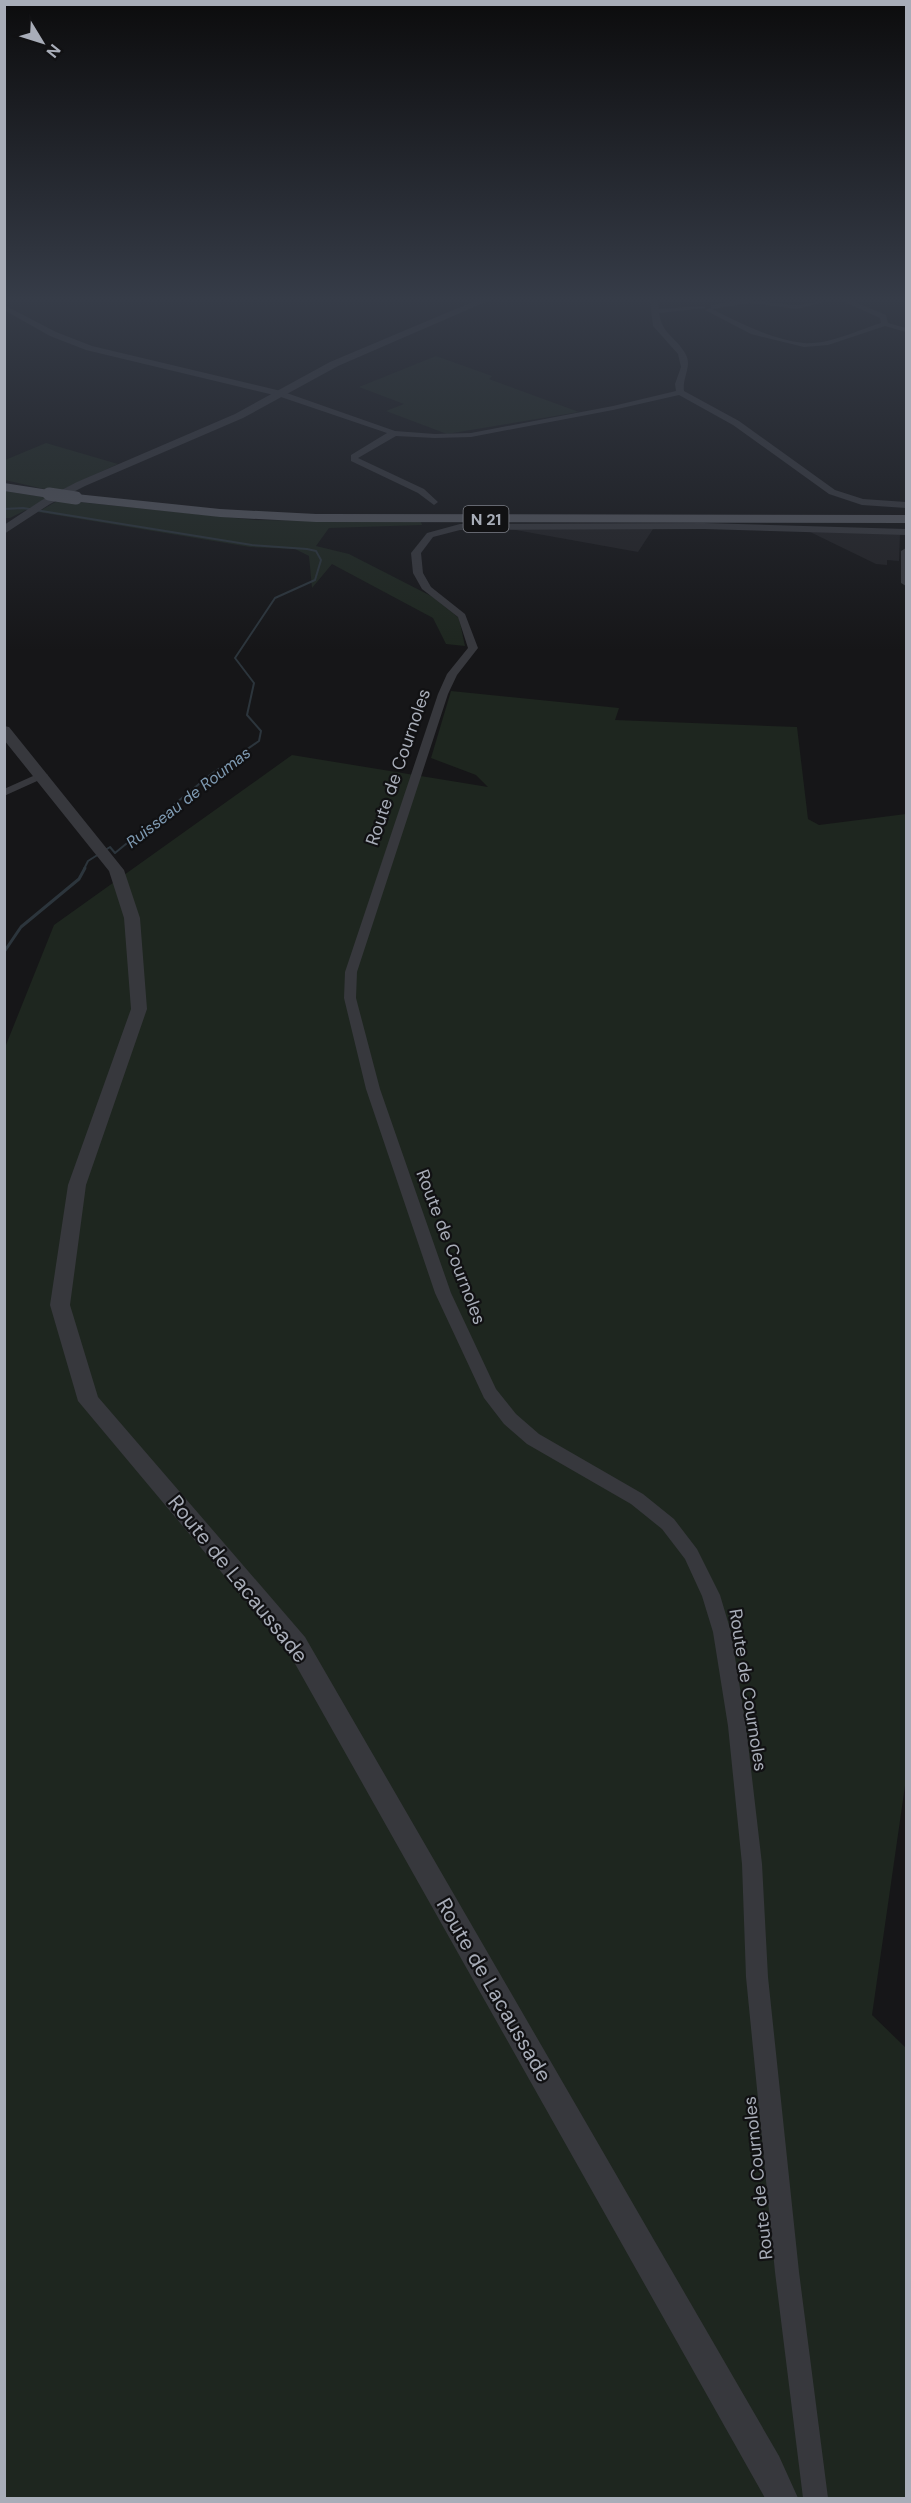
<svg xmlns="http://www.w3.org/2000/svg" width="911" height="2503" font-family="'DM Sans',sans-serif">
  <style>
    .built { fill: #222225 }
    .green { fill: #1e261f }
    .lines { fill: none; stroke-linecap: round; stroke-linejoin: round }
    .stream-far1 { stroke: #2c353c; stroke-width: 2 }
    .stream { stroke: #2c353c; stroke-width: 3 }
    .minor { fill: #37383d; fill-rule: evenodd }
    .tertiary { fill: #37383d; fill-rule: evenodd }
    .primary { fill: #53555c; fill-rule: evenodd }
    .primary-bridge { stroke: #53555c; stroke-width: 13 }
    .labels { text-anchor: middle; stroke-width: 4.5; stroke-linejoin: round; paint-order: stroke }
    .shield { fill: #111113; stroke: #7b7e86; stroke-width: 1.5 }
    .shield-label { font-size: 16px; font-weight: bold; fill: #a8adb8 }
    .far-water-label { font-size: 16px; font-style: italic; fill: #7f9bb3; stroke: #111113 }
    .street-label { font-size: 18px; fill: #a8adb8; stroke: #111113 }
    .near-street-label { font-size: 21px; fill: #a8adb8; stroke: #111113 }
  </style>
  <rect width="100%" height="100%" fill="#161618"/>
  <path class="built" d="M 510,529 L 653,529 L 638,552 Z
    M 808,531 L 900,534 L 899,561 L 887,560 L 887,565 L 876,564 Z"/>
  <path class="green" d="M 436,356 L 492,376 L 489,379 L 579,412 L 447,434 L 386,411 L 404,404 L 359,387 Z
    M 46,443 L 118,464 L 57,492 L 5,480 L 5,460 Z
    M 4,491 L 50,498 L 10,518 L 5,518 Z
    M 59,500 L 255,520 L 421,522 L 422,525 L 329,528 L 316,546 L 349,554 L 433,597 L 459,618 L 465,646 L 446,644 L 433,618 L 332,564 L 312,588 L 309,556 L 295,549 L 250,547 L 38,512 Z
    M 451,691 L 619,708 L 615,720 L 797,727 L 808,819 L 819,825 L 906,814 L 906,1779 L 872,2015 L 906,2048 L 906,2498 L 5,2498 L 4,1050 L 54,925 L 292,755 L 488,787 L 476,775 L 431,758 Z"/>
  <g class="lines">
    <path class="stream-far1" d="M 4,509 L 23,508 L 252,545 L 307,549 L 316,551 L 321,560 L 315,580 L 275,598 L 235,658 L 254,683 L 247,715 L 261,731 L 259,741 L 210,775 L 115,853 L 110,847 L 88,861 L 84,869"/>
    <path class="stream" d="M 4,952 L 21,927 L 79,879 L 85,868"/>
    <path class="minor" d="M 650,300 L 658,300 L 659,309 L 702,306 L 706,308 L 659,313 C 662,334 675,336 685,353 C 693,366 682,377 684,391 L 739,421 L 835,490 L 863,499 L 906,502 L 906,508 L 862,505 L 829,494 L 733,425 L 679,395 L 613,410 L 471,437 L 435,438 L 396,436 L 358,458 L 424,489 L 438,502 L 434,505 L 418,493 L 351,461 L 351,455 L 387,433 L 278,396 L 86,350 L 50,336 L 4,310 L 4,305 L 56,332 L 92,346 L 281,391 L 395,431 L 435,434 L 471,433 L 613,406 L 676,391 L 675,384 L 681,367 L 678,354 L 653,326 Z
      M 741,300 L 797,305 L 832,300 L 797,309 L 750,303 L 712,309 C 740,323 772,340 804,343 C 829,345 858,330 881,323 L 880,318 L 840,300 L 850,300 L 886,315 L 888,323 L 906,328 L 906,332 L 885,326 L 828,345 L 804,347 L 751,334 L 705,310 L 711,308 L 711,305 Z
      M 704,523 L 906,529 L 906,535 L 704,529 L 460,530 L 433,537 L 421,553 L 423,573 L 431,587 L 465,614 L 478,648 L 457,675 L 448,694 L 357,972 L 356,998 L 380,1089 L 451,1293 L 496,1389 L 516,1414 L 539,1434 L 643,1494 L 674,1519 L 697,1549 L 720,1595 L 731,1632 L 746,1726 L 762,1864 L 768,1977 L 799,2272 L 828,2498 L 803,2498 L 775,2272 L 746,1977 L 742,1864 L 728,1726 L 713,1632 L 702,1596 L 685,1559 L 662,1529 L 631,1504 L 527,1444 L 504,1424 L 484,1398 L 435,1293 L 366,1089 L 344,998 L 345,972 L 438,694 L 447,674 L 468,648 L 458,617 L 422,589 L 413,573 L 411,553 L 427,533 L 460,524 Z
      M 906,548 L 906,586 L 901,583 L 901,551 Z
      M 42,772 L 48,775 L 46,777 L 4,796 L 4,789 Z"/>
    <path class="tertiary" d="M 477,300 L 490,300 L 338,366 L 243,418 L 85,486 L 50,504 L 4,534 L 4,525 L 42,500 L 77,482 L 235,414 L 330,362 Z
      M 4,726 L 9,727 L 124,870 L 140,918 L 147,1009 L 86,1185 L 70,1305 L 98,1397 L 305,1637 L 779,2456 L 798,2498 L 765,2498 L 289,1653 L 78,1401 L 50,1305 L 68,1185 L 131,1009 L 124,918 L 109,871 L 4,740 Z"/>
    <path class="primary" d="M 4,483 L 49,490 L 56,494 L 49,498 L 4,491 Z
      M 76,494 L 220,509 L 316,514 L 906,515 L 906,523 L 316,522 L 220,517 L 71,501 L 69,498 Z"/>
    <path class="primary-bridge" d="M 49,494 L 76,498"/>
  </g>
  <linearGradient id="sky" x2="0" y2="1"><stop stop-color="#0c0c0d"/><stop offset="0.46" stop-color="#363c48"/><stop offset="1" stop-color="#363c48" stop-opacity="0"/></linearGradient>
  <rect width="911" height="651" fill="url(#sky)"/>
  <g class="labels">
    <rect class="shield" x="463.5" y="506" width="45" height="26" rx="4.5"/>
    <g class="shield-label">
      <text x="486" y="525">N 21</text>
    </g>
    <g class="far-water-label">
      <text transform="translate(188 797) rotate(-38)" y="6">Ruisseau de Roumas</text>
    </g>
    <g class="street-label">
      <text transform="translate(398 767) rotate(-71)" y="6">Route de Cournoles</text>
      <text transform="translate(451 1247) rotate(69)" y="6">Route de Cournoles</text>
      <text transform="translate(748 1690) rotate(81)" y="6">Route de Cournoles</text>
      <text transform="translate(758 2178) rotate(-96)" y="6">Route de Cournoles</text>
    </g>
    <g class="near-street-label">
      <text transform="translate(238 1579) rotate(51)" y="7">Route de Lacaussade</text>
      <text transform="translate(494 1990) rotate(60)" y="7">Route de Lacaussade</text>
    </g>
  </g>
  <rect width="911" height="2503" fill="none" stroke="#a8adb8" stroke-width="12"/>
  <g transform="translate(42 42) rotate(128)" stroke="#111113" stroke-width="4.5" paint-order="stroke">
  <path d="M0-4.5L10 22L0 15L-10 22Z" fill="#a8adb8"/>
  <text y="-9" font-size="16" font-weight="bold" text-anchor="middle" fill="#a8adb8">N</text>
  </g>
</svg>
